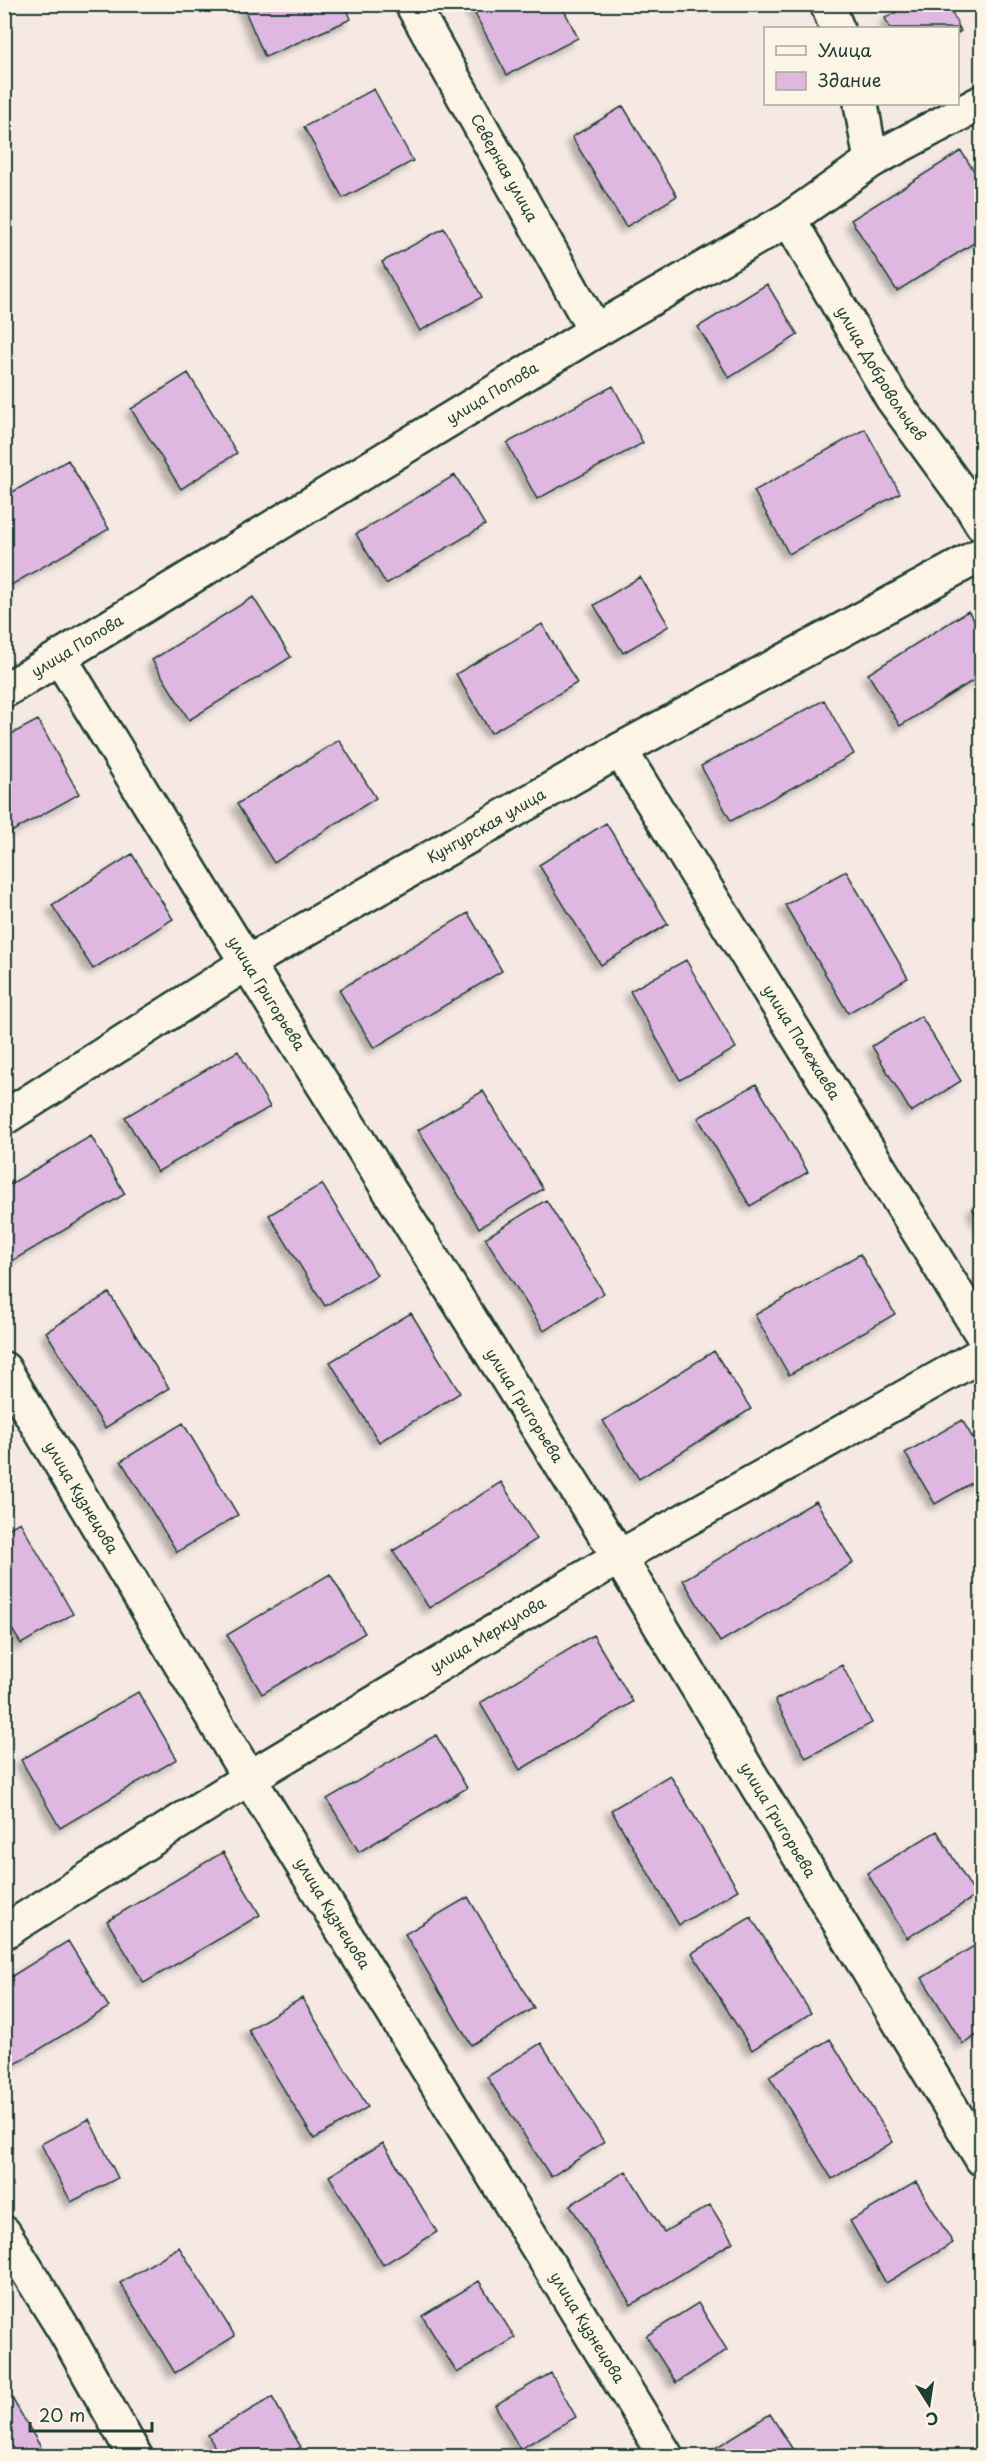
<svg xmlns="http://www.w3.org/2000/svg" width="986" height="2461" font-family="'Playpen Sans',sans-serif">
  <style>
    .building { fill: #deb8e1; stroke: #1f3d34; stroke-width: 1.5; filter: url(#shadow) }
    .lines { fill: none; stroke-linecap: round; stroke-linejoin: round }
    .street-casing { stroke: #1f3d34; stroke-width: 38 }
    .street { stroke: #fcf5e5; stroke-width: 33 }
    .labels { text-anchor: middle; stroke-width: 4.5; stroke-linejoin: round; paint-order: stroke }
    .street-label { font-size: 15px; fill: #1f3d34; stroke: #fcf5e5 }
  </style>
  <defs>
    <filter id="shadow"><feDropShadow dx="-5.5" dy="5.5" stdDeviation="3" flood-color="#0004"/></filter>
  </defs>
  <rect width="100%" height="100%" fill="#f6e9e4"/>
  <filter id="ink" filterUnits="userSpaceOnUse"><feTurbulence type="fractalNoise" baseFrequency=".0167" numOctaves="2"/><feDisplacementMap in="SourceGraphic" scale="12" xChannelSelector="R" yChannelSelector="G"/><feConvolveMatrix kernelMatrix="1 2 1 2 8 2 1 2 1" color-interpolation-filters="sRGB"/></filter>
  <g filter="url(#ink)">
    <path class="building" d="M 242,4 L 345,4 L 351,19 L 265,57 Z
      M 470,4 L 561,4 L 578,38 L 507,75 Z
      M 912,4 L 948,4 L 961,31 L 958,33 L 958,28 L 890,28 L 885,18 Z
      M 374,89 L 413,161 L 343,198 L 304,127 Z
      M 623,106 L 677,196 L 626,227 L 572,137 Z
      M 961,151 L 982,183 L 982,238 L 897,291 L 851,220 Z
      M 444,228 L 482,297 L 420,331 L 382,262 Z
      M 767,284 L 798,335 L 729,378 L 698,327 Z
      M 188,373 L 237,453 L 181,489 L 131,409 Z
      M 613,386 L 643,443 L 537,499 L 507,443 Z
      M 865,429 L 900,493 L 789,554 L 754,491 Z
      M 68,460 L 109,529 L 4,589 L 4,497 Z
      M 455,475 L 485,525 L 386,584 L 356,534 Z
      M 640,577 L 669,626 L 623,653 L 594,605 Z
      M 253,597 L 291,657 L 189,720 L 152,660 Z
      M 968,611 L 982,631 L 982,675 L 900,726 L 868,674 Z
      M 542,624 L 577,683 L 491,733 L 456,674 Z
      M 824,700 L 854,754 L 731,821 L 701,766 Z
      M 38,720 L 79,794 L 4,836 L 4,738 Z
      M 339,740 L 376,798 L 274,863 L 237,804 Z
      M 606,823 L 668,924 L 601,965 L 539,865 Z
      M 132,854 L 173,919 L 93,969 L 52,905 Z
      M 846,871 L 908,978 L 848,1013 L 785,905 Z
      M 468,913 L 502,971 L 374,1048 L 339,990 Z
      M 686,960 L 736,1048 L 680,1080 L 630,991 Z
      M 921,1016 L 961,1081 L 911,1112 L 872,1046 Z
      M 238,1051 L 270,1107 L 157,1172 L 125,1117 Z
      M 756,1084 L 808,1172 L 750,1206 L 698,1118 Z
      M 483,1091 L 543,1189 L 479,1228 L 418,1130 Z
      M 91,1136 L 125,1194 L 7,1264 L 4,1260 L 4,1188 Z
      M 322,1184 L 377,1275 L 325,1306 L 269,1215 Z
      M 546,1200 L 604,1293 L 544,1331 L 485,1238 Z
      M 982,1202 L 982,1225 L 972,1208 Z
      M 860,1254 L 895,1314 L 789,1375 L 755,1315 Z
      M 109,1293 L 169,1388 L 105,1428 L 46,1332 Z
      M 411,1313 L 460,1393 L 379,1442 L 330,1362 Z
      M 714,1351 L 751,1409 L 639,1479 L 603,1421 Z
      M 962,1420 L 982,1453 L 982,1477 L 935,1504 L 905,1453 Z
      M 183,1423 L 238,1515 L 177,1552 L 121,1461 Z
      M 501,1482 L 537,1539 L 429,1608 L 393,1551 Z
      M 816,1501 L 853,1563 L 720,1642 L 683,1580 Z
      M 20,1522 L 73,1614 L 21,1644 L 4,1616 L 4,1531 Z
      M 330,1574 L 365,1633 L 262,1694 L 227,1635 Z
      M 593,1635 L 633,1702 L 520,1770 L 480,1703 Z
      M 842,1665 L 872,1723 L 806,1758 L 775,1700 Z
      M 138,1692 L 177,1759 L 60,1828 L 21,1760 Z
      M 436,1735 L 467,1788 L 359,1852 L 327,1799 Z
      M 670,1775 L 738,1890 L 679,1925 L 611,1810 Z
      M 937,1831 L 976,1896 L 907,1938 L 867,1873 Z
      M 223,1852 L 260,1915 L 144,1983 L 107,1921 Z
      M 468,1897 L 534,2008 L 471,2045 L 405,1934 Z
      M 751,1917 L 811,2013 L 752,2050 L 692,1953 Z
      M 68,1941 L 109,2007 L 4,2071 L 4,1981 Z
      M 982,1941 L 982,2032 L 963,2044 L 922,1978 Z
      M 302,1998 L 368,2107 L 314,2139 L 248,2030 Z
      M 830,2039 L 893,2142 L 832,2179 L 769,2076 Z
      M 541,2043 L 604,2142 L 551,2177 L 487,2077 Z
      M 89,2119 L 118,2178 L 71,2202 L 41,2144 Z
      M 383,2143 L 437,2232 L 383,2265 L 329,2176 Z
      M 626,2171 L 664,2232 L 710,2205 L 733,2242 L 631,2305 L 570,2205 Z
      M 916,2182 L 953,2243 L 886,2283 L 850,2221 Z
      M 179,2247 L 235,2336 L 175,2373 L 120,2283 Z
      M 479,2281 L 515,2338 L 457,2373 L 422,2316 Z
      M 698,2303 L 727,2350 L 676,2383 L 646,2336 Z
      M 551,2373 L 576,2417 L 520,2449 L 495,2405 Z
      M 6,2388 L 46,2456 L 4,2456 Z
      M 272,2397 L 301,2447 L 286,2456 L 220,2456 L 208,2435 Z
      M 770,2414 L 797,2456 L 716,2456 L 712,2450 Z"/>
    <g class="lines">
      <defs>
        <g id="street">
          <path id="s1" d="M 412,4 L 595,331"/>
          <path d="M 827,4 L 837,28"/>
          <path d="M 861,104 L 871,161"/>
          <path id="s2" d="M 789,219 L 892,398 L 971,506 L 982,524"/>
          <path id="s3" d="M 60,658 L 247,963 L 619,1557 L 982,2159"/>
          <path id="s4" d="M 4,691 L 595,331 L 789,219 L 871,161 L 982,102"/>
          <path id="s5" d="M 620,750 L 982,1334"/>
          <path id="s6" d="M 4,1118 L 247,963 L 620,750 L 982,554"/>
          <path id="s7" d="M 4,1369 L 249,1778 L 666,2456"/>
          <path id="s8" d="M 4,1932 L 249,1778 L 619,1557 L 982,1354"/>
          <path d="M 4,2233 L 66,2333 L 135,2456"/>
        </g>
      </defs>
      <use href="#street" class="street-casing"/>
      <use href="#street" class="street"/>
    </g>
  </g>
  <g class="labels">
    <g class="street-label">
      <text dy="5" stroke="none"><textPath href="#s1" startOffset="188">Северная улица</textPath></text>
      <text dy="5" stroke="none"><textPath href="#s2" startOffset="180">улица Добровольцев</textPath></text>
      <text dy="5" stroke="none"><textPath href="#s4" startOffset="572">улица Попова</textPath></text>
      <text dy="5" stroke="none"><textPath href="#s4" startOffset="86">улица Попова</textPath></text>
      <text dy="5" stroke="none"><textPath href="#s6" startOffset="564">Кунгурская улица</textPath></text>
      <text dy="5" stroke="none"><textPath href="#s3" startOffset="394">улица Григорьева</textPath></text>
      <text dy="5" stroke="none"><textPath href="#s5" startOffset="344">улица Полежаева</textPath></text>
      <text dy="5" stroke="none"><textPath href="#s3" startOffset="880">улица Григорьева</textPath></text>
      <text dy="5" stroke="none"><textPath href="#s7" startOffset="150">улица Кузнецова</textPath></text>
      <text dy="5" stroke="none"><textPath href="#s8" startOffset="568">улица Меркулова</textPath></text>
      <text dy="5" stroke="none"><textPath href="#s3" startOffset="1366">улица Григорьева</textPath></text>
      <text dy="5" stroke="none"><textPath href="#s7" startOffset="636">улица Кузнецова</textPath></text>
      <text dy="5" stroke="none"><textPath href="#s7" startOffset="1122">улица Кузнецова</textPath></text>
    </g>
  </g>
  <rect width="986" height="2461" fill="none" stroke="#fcf5e5" stroke-width="24"/>
  <rect x="12" y="12" width="962" height="2437" fill="none" stroke="#1f3d34" stroke-width="2" filter="url(#ink)"/>
  <rect x="764" y="27" width="195" height="78" fill="#fcf5e5" stroke="#a4ab9e" stroke-width="1.5"/>
  <rect x="776" y="46" width="30" height="9" fill="#fcf5e5" stroke="#a4ab9e" stroke-width="1.5"/>
  <text x="818" y="57" font-size="18" fill="#1f3d34">Улица</text>
  <rect x="776" y="72" width="30" height="18" fill="#deb8e1" stroke="#a4ab9e" stroke-width="1.5"/>
  <text x="818" y="87" font-size="18" fill="#1f3d34">Здание</text>
  <g transform="translate(929 2404) rotate(168)" stroke="#fcf5e5" stroke-width="4.5" paint-order="stroke">
  <path d="M0-4.5L10 22L0 15L-10 22Z" fill="#1f3d34"/>
  <text y="-9" font-size="16" font-weight="bold" text-anchor="middle" fill="#1f3d34">С</text>
  </g>
  <path d="M30 2422v9h122v-9" fill="none" stroke="#1f3d34" stroke-width="3"/>
  <text x="39" y="2422" font-size="18" fill="#1f3d34" stroke="#fcf5e5" stroke-width="4.5" paint-order="stroke">20 m</text>
</svg>
